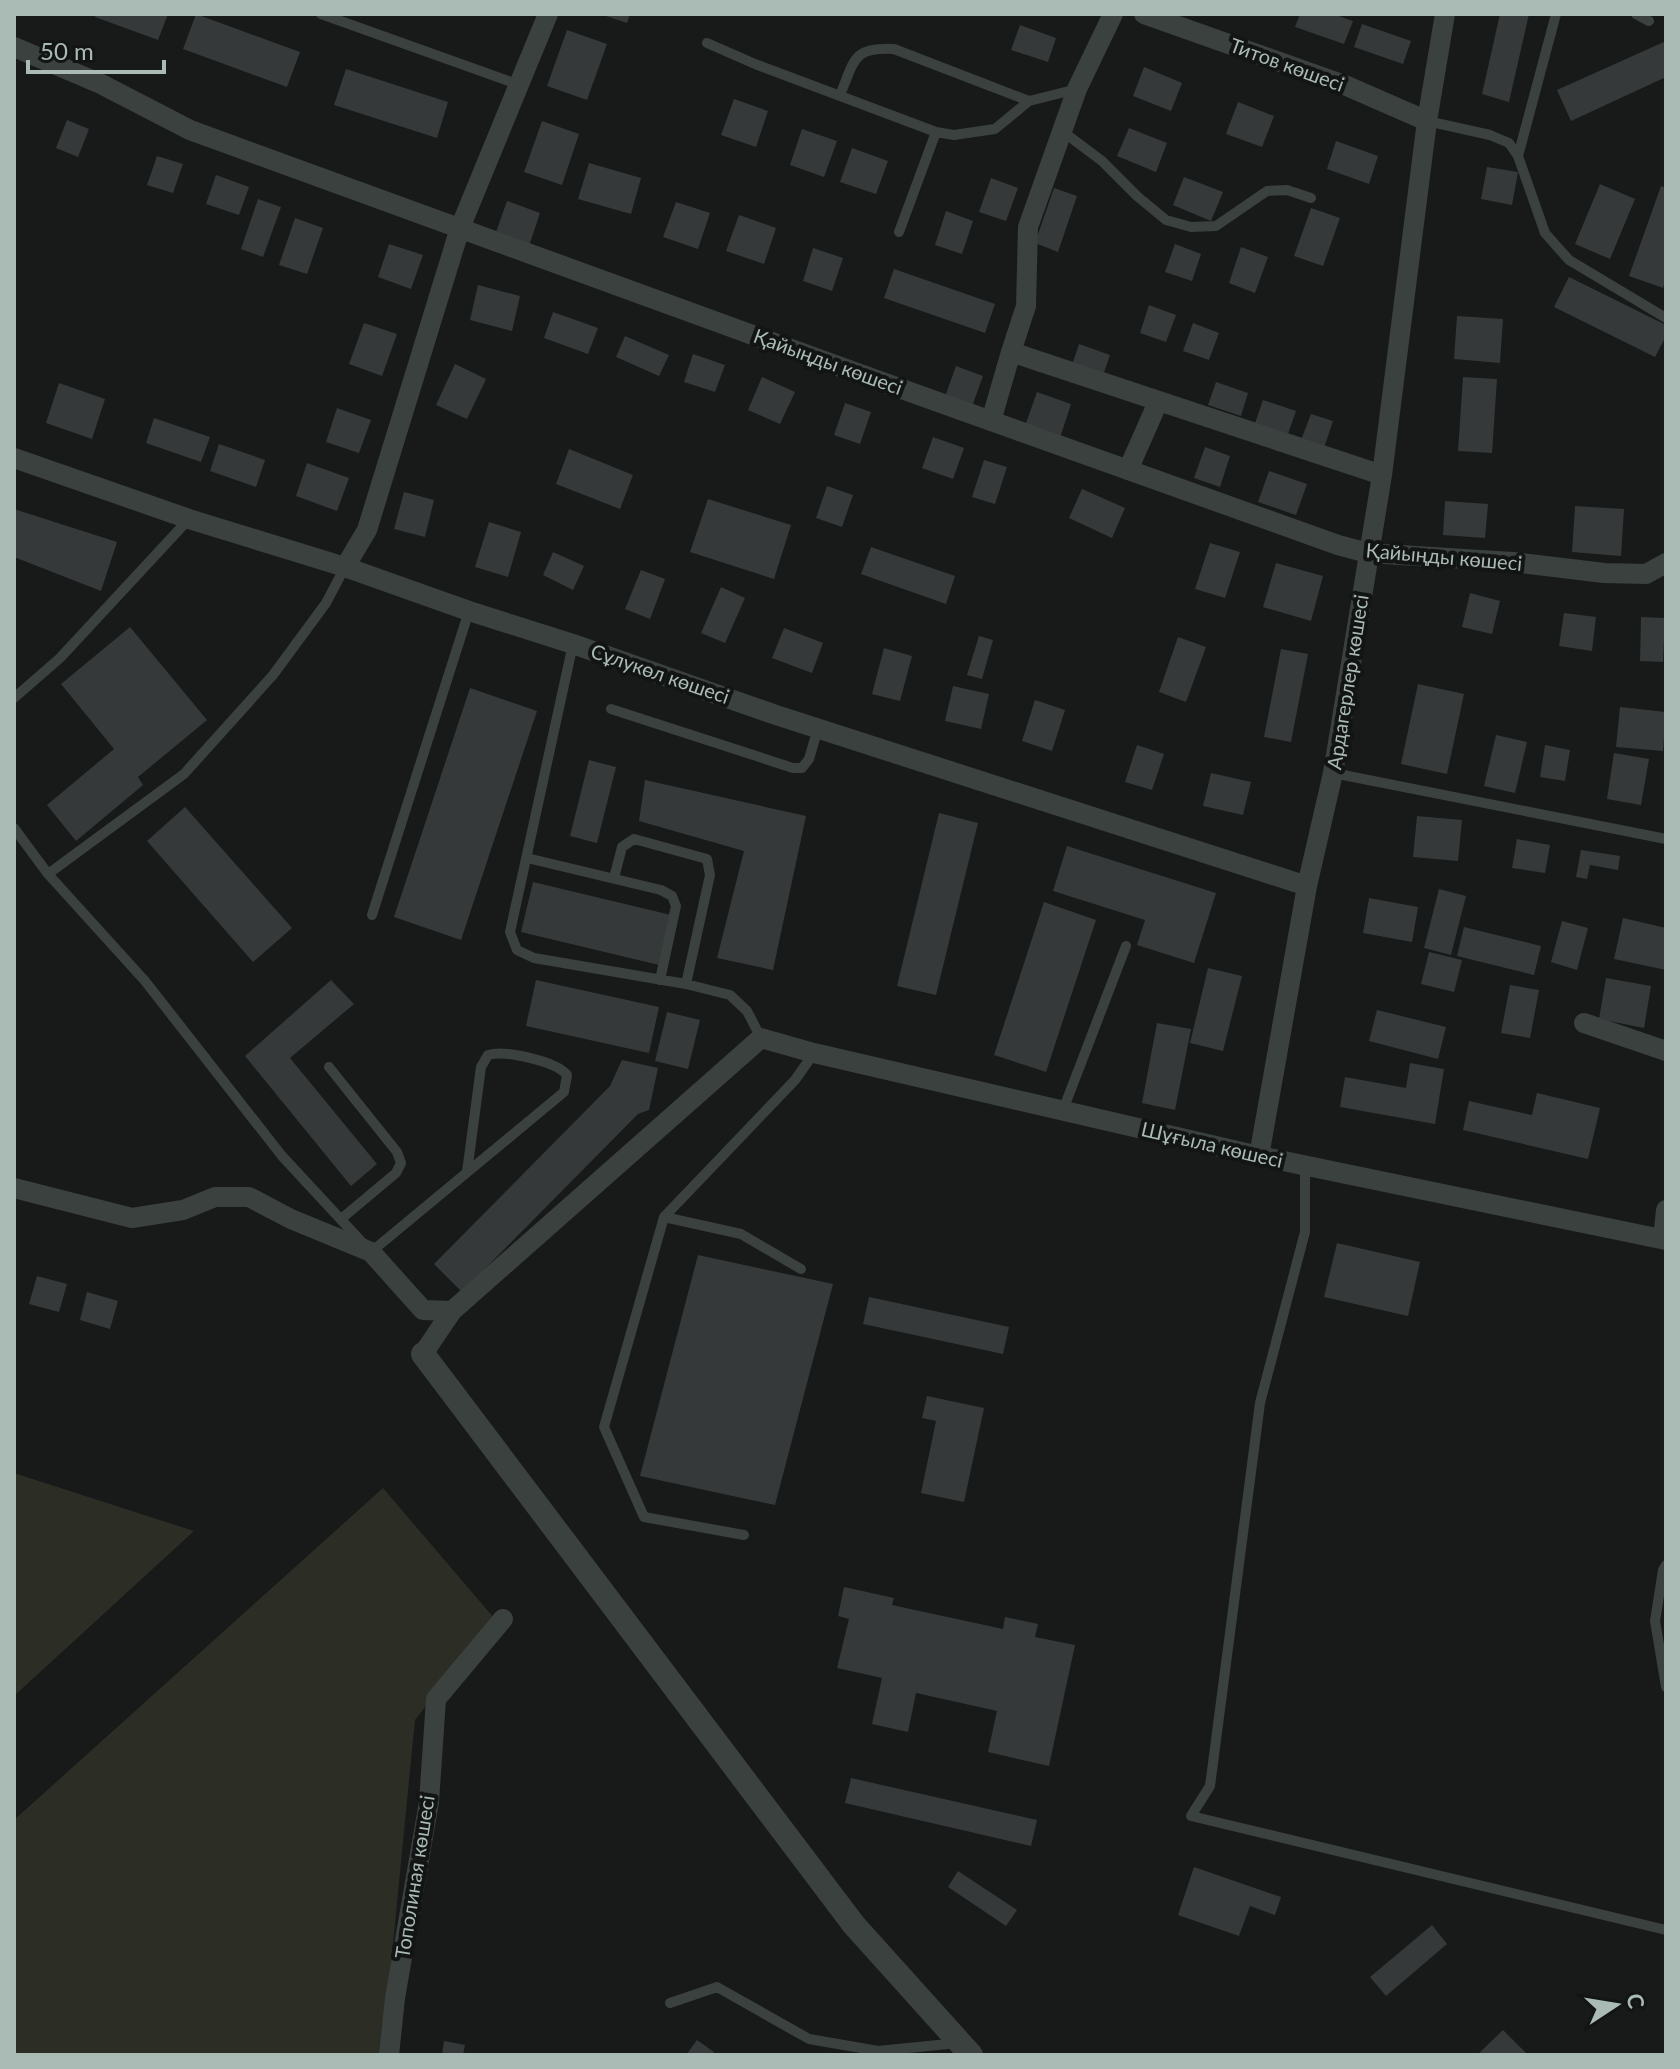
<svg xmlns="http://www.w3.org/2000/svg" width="1680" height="2069" font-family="Lato,sans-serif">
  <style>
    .green { fill: #2c2d24 }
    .building { fill: #353939 }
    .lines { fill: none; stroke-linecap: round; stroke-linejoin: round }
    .service { stroke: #3b413f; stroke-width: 10 }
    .minor { stroke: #3b413f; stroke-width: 20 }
    .tertiary { stroke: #3b413f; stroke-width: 24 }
    .labels { text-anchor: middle; stroke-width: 8; stroke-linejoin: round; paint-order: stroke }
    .street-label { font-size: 20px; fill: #aabab4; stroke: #131515 }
  </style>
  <rect width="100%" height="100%" fill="#181a1a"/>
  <path class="green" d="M 14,1473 L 194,1531 L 14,1696 Z
    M 383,1488 L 494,1618 L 415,1720 L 382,2055 L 14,2055 L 14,1820 Z"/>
  <path class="building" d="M 96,14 L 168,14 L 158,40 L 95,17 Z
    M 196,14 L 300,52 L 287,87 L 183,49 Z
    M 600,14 L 630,14 L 627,23 Z
    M 1300,14 L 1333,14 L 1353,21 L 1344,44 L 1295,27 Z
    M 1500,14 L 1529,14 L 1509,102 L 1482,94 Z
    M 1362,24 L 1411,41 L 1403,64 L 1354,47 Z
    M 1020,25 L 1056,38 L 1048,62 L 1011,50 Z
    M 567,30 L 607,44 L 587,100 L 547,86 Z
    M 1666,41 L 1666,77 L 1571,121 L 1557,90 Z
    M 1144,67 L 1182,83 L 1171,111 L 1133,96 Z
    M 346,69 L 448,102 L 437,138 L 334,105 Z
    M 734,99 L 768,111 L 756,147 L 721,135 Z
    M 1238,102 L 1274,116 L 1262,147 L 1226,134 Z
    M 67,120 L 89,129 L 78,157 L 56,148 Z
    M 542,121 L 579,134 L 562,185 L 524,172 Z
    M 1129,128 L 1167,143 L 1156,172 L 1117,156 Z
    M 802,129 L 837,141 L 824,177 L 790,165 Z
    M 1336,141 L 1378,156 L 1369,184 L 1327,169 Z
    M 852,148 L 888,161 L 876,194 L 840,182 Z
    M 157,156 L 183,164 L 173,193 L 147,185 Z
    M 589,163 L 641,178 L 631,214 L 578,199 Z
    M 1487,167 L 1518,172 L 1512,205 L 1481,199 Z
    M 216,175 L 249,187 L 239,215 L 206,204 Z
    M 1184,177 L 1223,192 L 1211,221 L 1173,205 Z
    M 991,178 L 1018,188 L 1006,221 L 979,212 Z
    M 1600,184 L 1635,199 L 1610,259 L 1575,244 Z
    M 1661,186 L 1666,188 L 1666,280 L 1663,288 L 1629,276 Z
    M 1054,188 L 1077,196 L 1058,252 L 1035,243 Z
    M 258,199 L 281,207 L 263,257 L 241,249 Z
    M 507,201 L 540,213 L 529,246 L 495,235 Z
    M 676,202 L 710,213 L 698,249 L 663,237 Z
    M 1311,208 L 1340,218 L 1323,266 L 1294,256 Z
    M 946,211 L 973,221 L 962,254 L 935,245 Z
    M 739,215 L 776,228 L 764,264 L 726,251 Z
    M 295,218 L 323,228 L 307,274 L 279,265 Z
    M 389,244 L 423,255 L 411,289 L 378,277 Z
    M 1175,244 L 1201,254 L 1192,281 L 1165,272 Z
    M 1241,247 L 1268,257 L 1255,293 L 1229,283 Z
    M 813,248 L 843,258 L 832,291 L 803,281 Z
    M 894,269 L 995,304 L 985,333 L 884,298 Z
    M 1569,277 L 1666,325 L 1666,336 L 1655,357 L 1554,307 Z
    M 478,285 L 520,296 L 512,331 L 470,320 Z
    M 1149,305 L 1176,315 L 1166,342 L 1140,333 Z
    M 553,312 L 598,328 L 588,354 L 544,338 Z
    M 1457,316 L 1503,319 L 1500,363 L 1454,359 Z
    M 364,323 L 397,334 L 382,376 L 349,364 Z
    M 1193,323 L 1219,333 L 1209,360 L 1183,351 Z
    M 625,336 L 669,355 L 659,376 L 616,357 Z
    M 1079,344 L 1110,355 L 1102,378 L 1071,368 Z
    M 693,354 L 725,365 L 715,392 L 684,382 Z
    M 455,364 L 486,379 L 467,419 L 436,405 Z
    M 956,366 L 983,376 L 970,412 L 943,402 Z
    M 762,377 L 795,392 L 780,424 L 748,410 Z
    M 1463,377 L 1497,379 L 1492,453 L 1458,451 Z
    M 1216,382 L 1248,393 L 1241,416 L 1208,405 Z
    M 59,383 L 105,399 L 92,439 L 46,423 Z
    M 1037,392 L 1071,404 L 1060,438 L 1025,426 Z
    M 1263,400 L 1296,411 L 1288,434 L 1255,423 Z
    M 845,403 L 871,412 L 860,444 L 834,435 Z
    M 337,408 L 371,420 L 359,453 L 326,442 Z
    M 1311,414 L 1333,421 L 1324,448 L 1301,440 Z
    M 154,418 L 210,437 L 201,462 L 146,443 Z
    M 933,437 L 964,448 L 953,479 L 922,468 Z
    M 219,444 L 265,460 L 256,487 L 210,471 Z
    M 1205,447 L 1230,456 L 1220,487 L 1194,478 Z
    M 569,449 L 633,475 L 620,509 L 556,484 Z
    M 984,460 L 1007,467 L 995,504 L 972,497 Z
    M 307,463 L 349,478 L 337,511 L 296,496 Z
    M 1269,471 L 1307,484 L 1296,515 L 1258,502 Z
    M 827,486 L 853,495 L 842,527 L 816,518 Z
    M 1082,489 L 1125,508 L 1112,538 L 1069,518 Z
    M 404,492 L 434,500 L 425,537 L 394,529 Z
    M 708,499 L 791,525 L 774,579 L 690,552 Z
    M 1445,501 L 1488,504 L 1485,538 L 1443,535 Z
    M 1575,506 L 1624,509 L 1621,556 L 1572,552 Z
    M 14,509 L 117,542 L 101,591 L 14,557 Z
    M 489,522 L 521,532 L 508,577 L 475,567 Z
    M 1210,543 L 1240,552 L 1225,598 L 1195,589 Z
    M 871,547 L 955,576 L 946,604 L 861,574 Z
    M 553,552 L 584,566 L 573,590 L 543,575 Z
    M 1276,563 L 1323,576 L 1311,621 L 1263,607 Z
    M 641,570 L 665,579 L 650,619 L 625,609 Z
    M 721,587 L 745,598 L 725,643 L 701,633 Z
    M 1470,593 L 1500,601 L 1492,634 L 1462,627 Z
    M 1564,613 L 1596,617 L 1592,651 L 1559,646 Z
    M 1641,617 L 1665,618 L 1663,662 L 1640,661 Z
    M 130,627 L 207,720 L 138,777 L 143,785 L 76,841 L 47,805 L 114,749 L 61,684 Z
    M 784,628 L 823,643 L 812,673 L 772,658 Z
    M 979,636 L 993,640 L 982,679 L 967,675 Z
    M 1178,637 L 1206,647 L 1186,702 L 1159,692 Z
    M 884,648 L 912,656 L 900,701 L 872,694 Z
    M 1281,649 L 1308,654 L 1291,742 L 1264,737 Z
    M 1418,684 L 1464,694 L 1447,774 L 1401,764 Z
    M 953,686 L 989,694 L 981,729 L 945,721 Z
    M 470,688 L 537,711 L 461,940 L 394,917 Z
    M 1035,700 L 1065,710 L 1052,751 L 1022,741 Z
    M 1620,707 L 1666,712 L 1663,751 L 1616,747 Z
    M 1496,735 L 1527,742 L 1515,793 L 1484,786 Z
    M 1137,745 L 1164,754 L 1152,790 L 1125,782 Z
    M 1545,745 L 1570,750 L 1565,781 L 1540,777 Z
    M 1614,753 L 1649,759 L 1641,805 L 1607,799 Z
    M 589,760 L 616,767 L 597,843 L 570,836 Z
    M 1211,773 L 1251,782 L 1243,815 L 1203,806 Z
    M 645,780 L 806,816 L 773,970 L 717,958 L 744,851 L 639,821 Z
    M 185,807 L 292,928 L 253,962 L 147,841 Z
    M 939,813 L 978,823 L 936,995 L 897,986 Z
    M 1417,816 L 1462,820 L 1458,861 L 1413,857 Z
    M 1517,839 L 1550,845 L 1545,873 L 1512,868 Z
    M 1067,846 L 1216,893 L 1194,963 L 1137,945 L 1145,920 L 1053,891 Z
    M 1581,850 L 1620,856 L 1618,870 L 1590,865 L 1587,879 L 1576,877 Z
    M 533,882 L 671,915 L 659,965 L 521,932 Z
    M 1439,889 L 1466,896 L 1451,955 L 1424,948 Z
    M 1369,898 L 1418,907 L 1412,942 L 1363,933 Z
    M 1044,902 L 1096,920 L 1046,1072 L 994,1055 Z
    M 1623,918 L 1666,928 L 1666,970 L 1614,959 Z
    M 1562,921 L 1588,928 L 1577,970 L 1551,962 Z
    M 1464,927 L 1541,946 L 1534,975 L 1457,956 Z
    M 1429,952 L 1462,960 L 1454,992 L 1421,984 Z
    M 1208,968 L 1242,976 L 1223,1051 L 1190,1043 Z
    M 1606,978 L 1651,986 L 1644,1028 L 1599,1019 Z
    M 331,980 L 354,1004 L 290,1058 L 377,1164 L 351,1186 L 245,1056 Z
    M 536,980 L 659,1007 L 649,1053 L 526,1026 Z
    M 1510,985 L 1539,990 L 1530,1038 L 1501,1033 Z
    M 1377,1010 L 1446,1027 L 1438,1059 L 1369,1041 Z
    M 667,1012 L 700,1020 L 688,1069 L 655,1061 Z
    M 1157,1023 L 1191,1029 L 1175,1110 L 1142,1103 Z
    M 622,1060 L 658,1068 L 649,1110 L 638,1114 L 462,1292 L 434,1264 L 610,1086 Z
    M 1410,1063 L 1444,1069 L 1435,1124 L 1340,1107 L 1345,1077 L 1406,1088 Z
    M 1537,1093 L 1600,1108 L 1588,1159 L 1463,1130 L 1469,1101 L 1532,1115 Z
    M 1337,1243 L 1420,1262 L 1408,1316 L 1324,1297 Z
    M 698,1255 L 833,1284 L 775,1505 L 640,1476 Z
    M 37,1276 L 67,1284 L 59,1312 L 29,1304 Z
    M 87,1292 L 118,1301 L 110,1329 L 80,1320 Z
    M 869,1297 L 1009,1327 L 1003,1354 L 863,1324 Z
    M 927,1396 L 984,1408 L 964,1502 L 921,1493 L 936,1421 L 922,1418 Z
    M 844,1587 L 894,1598 L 892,1605 L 1003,1629 L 1005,1617 L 1038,1624 L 1035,1637 L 1075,1645 L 1049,1766 L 988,1752 L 997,1711 L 916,1693 L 908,1732 L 872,1724 L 882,1678 L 837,1668 L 849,1619 L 838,1616 Z
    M 851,1778 L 1037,1820 L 1031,1846 L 845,1803 Z
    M 1194,1867 L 1281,1897 L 1275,1915 L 1250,1906 L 1239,1936 L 1178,1915 Z
    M 958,1871 L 1017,1910 L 1006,1926 L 948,1887 Z
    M 1432,1925 L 1447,1944 L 1386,1996 L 1370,1977 Z
    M 1503,2030 L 1528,2055 L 1477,2055 Z
    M 697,2040 L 714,2052 L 712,2055 L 686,2055 Z
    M 444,2041 L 465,2045 L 463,2055 L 442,2055 Z"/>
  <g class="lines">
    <path class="service" d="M 321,14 L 517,84
      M 1636,14 L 1649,21
      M 707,43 L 755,64 L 936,132 L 954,135 L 995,129 L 1029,101 L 1077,89
      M 840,95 C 855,60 852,47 894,49 L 1029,101
      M 1427,121 L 1490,135 L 1509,143 L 1518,156 L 1545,233 L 1569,260 L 1666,318
      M 1062,131 L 1102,161 L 1137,196 L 1166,220 L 1191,227 L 1216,226 L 1267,191 L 1287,190 L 1311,198
      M 1518,156 L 1556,14
      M 899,232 L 936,132
      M 573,644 L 510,932 L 517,950 L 534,958 L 686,984 L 730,995 L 747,1011 L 761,1038
      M 14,698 L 60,658 L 189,519
      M 611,709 L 793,768 L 802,768 L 809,759 L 818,728
      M 1333,773 L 1666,839
      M 14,828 L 48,874 L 145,981 L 282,1156 L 371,1252 L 564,1092 L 567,1075 C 556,1061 505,1050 488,1055 L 481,1067 L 467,1172
      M 527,858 L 661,890 L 672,896 L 676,906 L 660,980
      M 48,874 L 184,774 L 273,675 L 326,603 L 345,567
      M 614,878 L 622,847 L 634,839 L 707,859 L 710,875 L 686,984
      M 372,915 L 469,611
      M 329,1067 L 397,1152 L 401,1163 L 396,1173 L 341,1219
      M 1063,1110 L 1126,946
      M 1305,1166 L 1305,1232 L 1260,1403 L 1210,1786 L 1191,1816 L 1666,1930
      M 664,1217 L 741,1234 L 801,1269
      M 744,1535 L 644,1517 L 604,1427 L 664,1217 L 795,1080 L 814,1053
      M 1666,1565 L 1663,1570 L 1655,1621 L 1666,1687
      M 670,2003 L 717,1987 L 809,2039 L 878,2051 L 958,2043"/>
    <path class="minor" d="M 1144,14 L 1347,86 L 1427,121
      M 14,47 L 101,84 L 190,130 L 846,369 L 1338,545 L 1368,553 L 1513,562 L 1604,573 L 1646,574 L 1666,563
      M 1011,352 L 1026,306 L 1028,227 L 1077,89 L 1113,14
      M 991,421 L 1011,352 L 1382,475
      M 14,458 L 189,519 L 345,567 L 469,611 L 573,644 L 776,715 L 1307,886
      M 1128,470 L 1158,402
      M 345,567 L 367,530 L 460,228 L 548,14
      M 1584,1023 L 1666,1051
      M 1259,1156 L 1307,886 L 1333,773 L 1382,475 L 1427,121 L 1445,14
      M 14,1188 L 132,1218 L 183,1210 L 215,1197 L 249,1197 L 291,1219 L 371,1252 L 423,1310 L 452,1311
      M 1663,1239 L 1666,1210
      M 423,1354 L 452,1311 L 761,1038 L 814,1053 L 1259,1156 L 1666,1240
      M 389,2055 L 395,1998 L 429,1802 L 436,1699 L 503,1619"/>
    <path class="tertiary" d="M 423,1354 L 854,1925 L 971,2055"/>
  </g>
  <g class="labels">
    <g class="street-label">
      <text transform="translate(1287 65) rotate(20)" y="7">Титов көшесі</text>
      <text transform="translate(828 362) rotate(20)" y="7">Қайыңды көшесі</text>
      <text transform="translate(1444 557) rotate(5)" y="7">Қайыңды көшесі</text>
      <text transform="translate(660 674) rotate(19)" y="7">Сұлукөл көшесі</text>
      <text transform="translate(1348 682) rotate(-81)" y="7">Ардагерлер көшесі</text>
      <text transform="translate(1212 1145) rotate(13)" y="7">Шұғыла көшесі</text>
      <text transform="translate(415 1877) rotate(-81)" y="7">Тополиная көшесі</text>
    </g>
  </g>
  <rect width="1680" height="2069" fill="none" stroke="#aabab4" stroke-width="32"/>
  <g transform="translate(1616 2005) rotate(78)" stroke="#131515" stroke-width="6" paint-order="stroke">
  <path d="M0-6L14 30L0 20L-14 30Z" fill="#aabab4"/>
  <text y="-12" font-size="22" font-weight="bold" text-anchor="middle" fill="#aabab4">С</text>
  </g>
  <path d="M28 60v12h136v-12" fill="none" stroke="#aabab4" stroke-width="4"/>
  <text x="40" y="60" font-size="24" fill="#aabab4" stroke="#131515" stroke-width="6" paint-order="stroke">50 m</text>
</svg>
